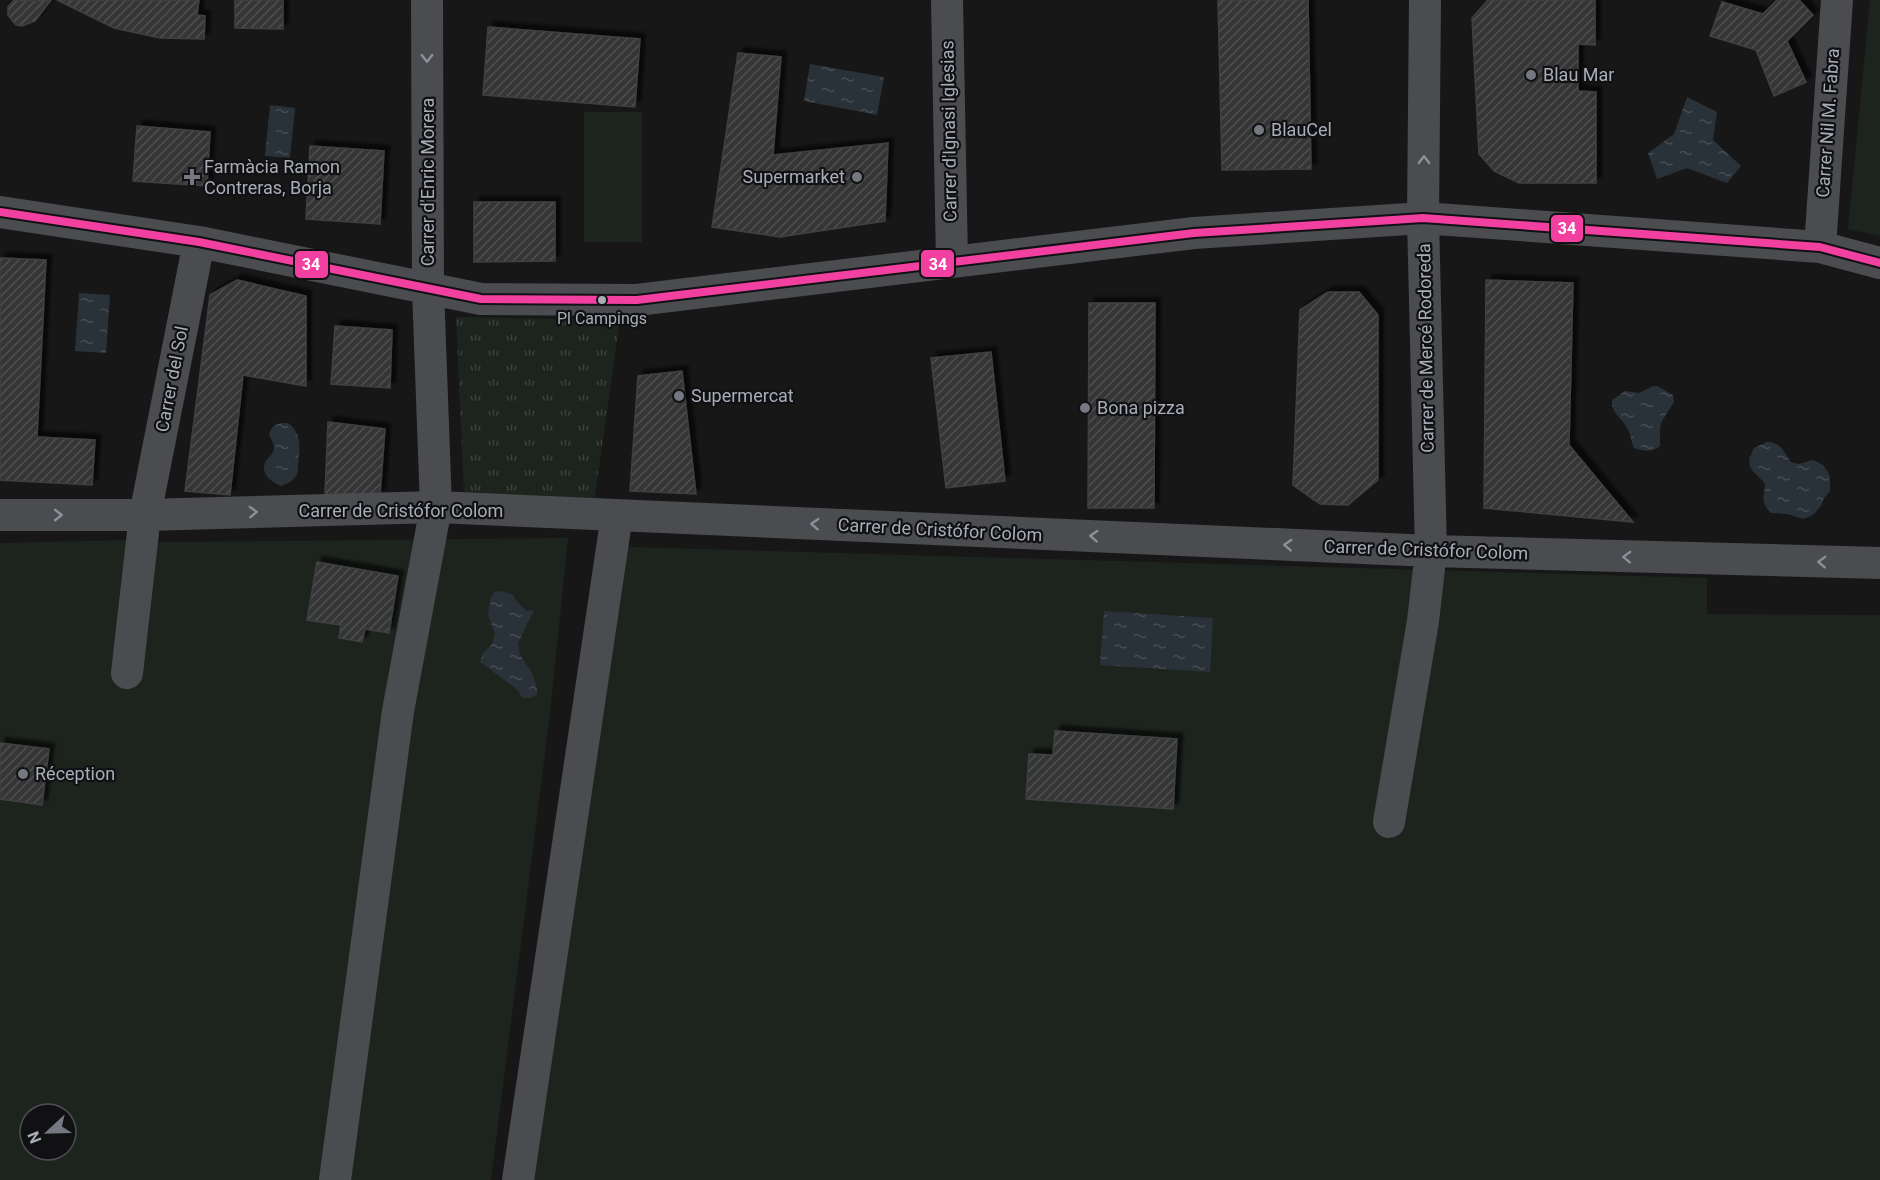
<svg xmlns="http://www.w3.org/2000/svg" width="1880" height="1180" font-family="Roboto,sans-serif">
  <style>
    .grass { fill: url(#grass-tufts) }
    .park { fill: #1d241e; fill-rule: evenodd }
    .water { fill: url(#water-ripples) }
    .building { fill: url(#building-hatch); stroke: #3f4043; stroke-width: 1.5; filter: url(#shadow) }
    .lines { fill: none; stroke-linecap: round; stroke-linejoin: round }
    .minor { stroke: #4b4c50; stroke-width: 32 }
    .bus-1-casing { stroke: #111113; stroke-width: 12 }
    .bus-1 { stroke: #f240a1; stroke-width: 8 }
    .oneway { stroke: #8c9099 }
    .poi-dot { fill: #757880; stroke: #111113; stroke-width: 2 }
    .bus-dot { fill: #a8adb8; stroke: #111113; stroke-width: 2 }
    .labels { text-anchor: middle; stroke-width: 4.5; stroke-linejoin: round; paint-order: stroke }
    .bus-label { font-size: 16px; fill: #a8adb8; stroke: #111113 }
    .poi-label { font-size: 18px; fill: #a8adb8; stroke: #111113; text-anchor: start }
    .street-label { font-size: 18px; fill: #a8adb8; stroke: #111113 }
    .line-badge { stroke: #111113; stroke-width: 2 }
    .badge-label { font-size: 16px; text-anchor: middle; font-weight: bold; fill: #fff }
  </style>
  <defs>
    <pattern id="grass-tufts" width="24" height="20" patternUnits="userSpaceOnUse" patternTransform="scale(1.5)"><rect width="24" height="20" fill="#1d241e"/><path d="M3 7l-1-3M5 7V3M7 7l1-3M15 17l-1-3M17 17v-4M19 17l1-3" fill="none" stroke="#3b413d"/></pattern>
    <pattern id="water-ripples" width="26" height="14" patternUnits="userSpaceOnUse" patternTransform="scale(1.5)"><rect width="26" height="14" fill="#2a3239"/><path d="M2 4q2-2 4 0t4 0M15 11q2-2 4 0t4 0" fill="none" stroke="#464d54"/></pattern>
    <pattern id="building-hatch" width="6" height="6" patternUnits="userSpaceOnUse" patternTransform="scale(1.5)"><rect width="6" height="6" fill="#353536"/><path d="M-1 1l2-2M0 6l6-6M5 7l2-2" fill="none" stroke="#4f5051"/></pattern>
    <filter id="shadow"><feDropShadow dx="5.5" dy="-5.5" stdDeviation="1.5" flood-color="#0009"/></filter>
  </defs>
  <rect width="100%" height="100%" fill="#171717"/>
  <path class="grass" d="M 456,317 L 620,320 L 594,501 L 464,494 Z"/>
  <path class="park" d="M 1870,0 L 1880,0 L 1880,236 L 1848,229 Z
    M 584,112 L 642,112 L 642,242 L 584,242 Z
    M 568,538 L 550,714 L 491,1180 L 0,1180 L 0,543 L 130,540 L 170,542 ZM 30,1114 L 66,1114 L 66,1150 L 30,1150 Z
    M 597,546 L 1707,578 L 1707,614 L 1880,615 L 1880,1180 L 511,1180 Z"/>
  <path class="water" d="M 810,64 L 884,77 L 877,115 L 804,101 Z
    M 1687,97 L 1717,112 L 1713,140 L 1741,166 L 1727,183 L 1687,168 L 1657,179 L 1648,153 L 1674,134 Z
    M 270,105 L 295,108 L 290,158 L 265,156 Z
    M 79,293 L 110,295 L 106,353 L 75,351 Z
    M 1653,386 L 1657,386 L 1673,395 L 1674,402 L 1662,421 L 1660,428 L 1660,446 C 1652,453 1643,451 1634,448 C 1631,442 1631,435 1628,429 C 1622,418 1611,413 1612,400 L 1625,391 L 1639,393 Z
    M 288,423 C 302,433 300,449 298,464 C 298,468 298,471 297,474 C 294,481 286,484 281,486 C 271,482 259,473 266,461 C 269,457 273,454 274,449 C 274,443 271,439 269,435 C 272,424 277,423 288,423 Z
    M 1767,442 C 1781,442 1784,452 1791,462 L 1798,464 L 1813,460 L 1823,465 L 1828,472 L 1830,477 L 1830,491 L 1824,498 L 1821,506 L 1814,514 L 1804,519 L 1787,514 L 1771,513 C 1760,501 1764,498 1765,484 C 1753,469 1743,469 1754,448 Z
    M 502,591 L 513,595 L 517,602 L 527,611 L 534,610 L 518,643 L 520,655 L 531,671 L 535,681 L 538,694 L 531,698 L 522,698 L 518,690 L 480,662 L 483,653 L 492,644 L 495,634 L 488,615 L 490,600 L 494,592 Z
    M 1104,611 L 1213,618 L 1210,672 L 1100,665 Z"/>
  <path class="building" d="M 14,0 L 35,1 L 51,0 L 35,21 L 22,26 L 16,25 L 8,15 L 8,7 Z
    M 57,0 L 199,0 L 197,15 L 205,16 L 204,39 L 160,38 L 114,28 Z
    M 235,0 L 283,0 L 283,29 L 235,28 Z
    M 1218,0 L 1308,0 L 1311,169 L 1222,170 Z
    M 1488,0 L 1595,0 L 1595,45 L 1578,44 L 1578,91 L 1596,92 L 1596,183 L 1519,183 L 1494,171 L 1479,154 L 1472,18 Z
    M 1777,0 L 1799,0 L 1813,15 L 1787,41 L 1806,82 L 1774,96 L 1756,50 L 1710,36 L 1722,2 L 1763,14 Z
    M 488,27 L 640,39 L 635,107 L 483,95 Z
    M 738,53 L 781,57 L 773,155 L 888,143 L 885,221 L 780,237 L 712,227 Z
    M 137,126 L 210,132 L 207,186 L 133,181 Z
    M 310,146 L 384,151 L 380,224 L 306,219 Z
    M 474,202 L 555,202 L 555,261 L 474,262 Z
    M 0,258 L 46,260 L 37,437 L 95,440 L 92,485 L 0,480 Z
    M 237,280 L 306,296 L 306,386 L 243,375 L 230,495 L 185,491 L 210,295 Z
    M 1486,280 L 1573,283 L 1569,445 L 1633,522 L 1484,508 Z
    M 1328,292 L 1359,292 L 1378,315 L 1378,480 L 1348,505 L 1320,504 L 1293,485 L 1300,310 Z
    M 1089,303 L 1155,303 L 1154,508 L 1088,508 Z
    M 335,326 L 392,330 L 390,388 L 331,384 Z
    M 991,352 L 1005,481 L 946,488 L 931,358 Z
    M 682,371 L 696,494 L 630,491 L 638,376 Z
    M 328,422 L 385,429 L 380,495 L 325,494 Z
    M 317,562 L 398,576 L 389,633 L 365,629 L 362,642 L 339,638 L 341,625 L 307,620 Z
    M 1055,731 L 1177,739 L 1173,809 L 1026,799 L 1029,754 L 1053,755 Z
    M 0,743 L 49,749 L 42,805 L 0,799 Z"/>
  <g class="lines">
    <path class="minor" d="M 947,0 L 952,262
      M 0,212 L 199,242 L 481,299 L 637,300 L 1194,233 L 1423,218 L 1820,247 L 1880,263
      M 1820,247 L 1837,0
      M 0,515 L 145,515 L 436,507 L 1431,551 L 1880,563
      M 127,673 L 145,515 L 199,242
      M 1389,822 L 1423,621 L 1431,551 L 1423,218 L 1425,0
      M 335,1180 L 398,711 L 436,507 L 428,289 L 427,0
      M 518,1180 L 617,515"/>
    <defs>
      <path id="bus-1" d="M 0,212 L 199,242 L 481,299 L 637,300 L 1194,233 L 1423,218 L 1820,247 L 1880,263"/>
    </defs>
    <use href="#bus-1" class="bus-1-casing"/>
    <use href="#bus-1" class="bus-1"/>
  </g>
  <defs><path id="oneway-chevron" d="M-2-3.5L2.5 0L-2 3.5" fill="none" stroke-width="1.6" stroke-linecap="round" stroke-linejoin="round" transform="scale(1.5)"/></defs>
  <g class="oneway">
    <use href="#oneway-chevron" transform="translate(427 58) rotate(90)"/>
    <use href="#oneway-chevron" transform="translate(1424 160) rotate(-90)"/>
    <use href="#oneway-chevron" transform="translate(253 512) rotate(-2)"/>
    <use href="#oneway-chevron" transform="translate(58 515)"/>
    <use href="#oneway-chevron" transform="translate(815 524) rotate(-177)"/>
    <use href="#oneway-chevron" transform="translate(1094 536) rotate(-177)"/>
    <use href="#oneway-chevron" transform="translate(1288 545) rotate(-177)"/>
    <use href="#oneway-chevron" transform="translate(1627 557) rotate(-178)"/>
    <use href="#oneway-chevron" transform="translate(1822 562) rotate(-178)"/>
  </g>
  <g class="poi-dot">
    <circle cx="1531" cy="75" r="6"/>
    <circle cx="1259" cy="130" r="6"/>
    <path d="M189 168h6v6h6v6h-6v6h-6v-6h-6v-6h6z"/>
    <circle cx="857" cy="177" r="6"/>
    <circle cx="679" cy="396" r="6"/>
    <circle cx="1085" cy="408" r="6"/>
    <circle cx="23" cy="774" r="6"/>
  </g>
  <circle class="bus-dot" cx="602" cy="300" r="5"/>
  <g class="labels">
    <g class="bus-label">
      <text x="602" y="324">Pl Campings</text>
    </g>
    <g class="poi-label">
      <text x="1543" y="81">Blau Mar</text>
      <text x="1271" y="136">BlauCel</text>
      <text x="204" y="173">Farmàcia Ramon<tspan x="204" dy="21">Contreras, Borja</tspan></text>
      <text x="845" y="183" text-anchor="end">Supermarket</text>
      <text x="691" y="402">Supermercat</text>
      <text x="1097" y="414">Bona pizza</text>
      <text x="35" y="780">Réception</text>
    </g>
    <g class="street-label">
      <text transform="translate(1828 123) rotate(-86)" y="6">Carrer Nil M. Fabra</text>
      <text transform="translate(949 131) rotate(-91)" y="6">Carrer d'Ignasi Iglesias</text>
      <text transform="translate(428 182) rotate(-90)" y="6">Carrer d'Enric Morera</text>
      <text transform="translate(1426 348) rotate(-91)" y="6">Carrer de Mercé Rodoreda</text>
      <text transform="translate(172 379) rotate(-79)" y="6">Carrer del Sol</text>
      <text x="401" y="517">Carrer de Cristófor Colom</text>
      <text transform="translate(940 530) rotate(3)" y="6">Carrer de Cristófor Colom</text>
      <text transform="translate(1426 550) rotate(2)" y="6">Carrer de Cristófor Colom</text>
    </g>
  </g>
  <g class="line-badge">
    <rect x="1550" y="214" width="34" height="29" rx="6" fill="#f240a1"/>
    <rect x="920" y="249" width="35" height="29" rx="6" fill="#f240a1"/>
    <rect x="294" y="250" width="35" height="29" rx="6" fill="#f240a1"/>
  </g>
  <g class="badge-label">
    <text x="1567" y="234">34</text>
    <text x="938" y="270">34</text>
    <text x="311" y="270">34</text>
  </g>
  <g transform="translate(48 1132) rotate(248)"><circle r="28" fill="#111113" stroke="#4d4f55" stroke-width="1.5"/>
  <path d="M0-4.5L10 22L0 15L-10 22Z" fill="#757880"/>
  <text y="-9" font-size="16" font-weight="bold" text-anchor="middle" fill="#a8adb8">N</text>
  </g>
</svg>
